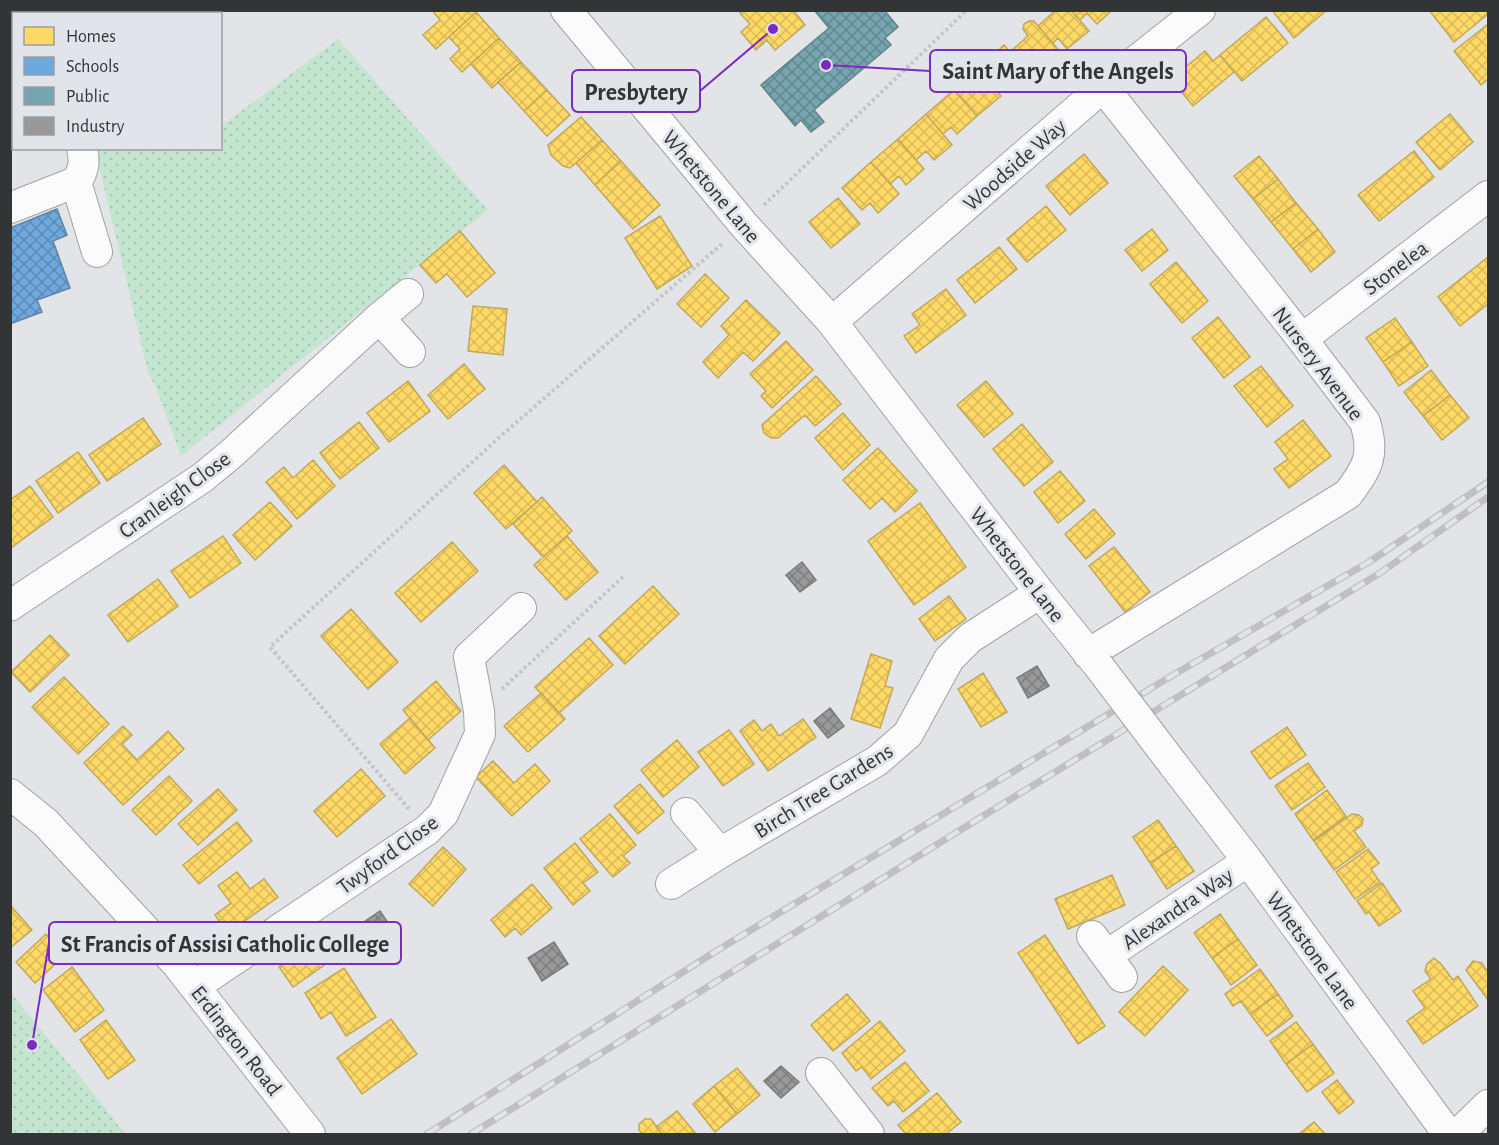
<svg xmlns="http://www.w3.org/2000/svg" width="1499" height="1145" font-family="'Alegreya Sans',sans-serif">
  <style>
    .grass { fill: url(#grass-dots) }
    .homes { fill: url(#homes-cross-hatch); stroke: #c2a858; stroke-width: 1.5 }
    .schools { fill: url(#schools-cross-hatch); stroke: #5d85aa; stroke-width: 1.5 }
    .public { fill: url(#public-cross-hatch); stroke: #62838b; stroke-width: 1.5 }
    .industry { fill: url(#industry-cross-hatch); stroke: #7a7b7b; stroke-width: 1.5 }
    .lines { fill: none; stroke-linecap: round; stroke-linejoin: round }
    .minor-casing { stroke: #a1a2a4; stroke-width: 32 }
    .path { stroke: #c4c5c5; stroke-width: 4; stroke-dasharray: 3 3; stroke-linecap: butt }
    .minor { stroke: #fbfbfb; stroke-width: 30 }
    .rail-casing { stroke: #c0c0c1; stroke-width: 7 }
    .rail { stroke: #e1e4e8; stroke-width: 4.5; stroke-dasharray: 14; stroke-linecap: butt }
    .minor-bridge-casing { stroke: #a1a2a4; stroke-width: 32; stroke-linecap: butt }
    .minor-bridge { stroke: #fbfbfb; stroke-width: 30 }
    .labels { text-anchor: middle; stroke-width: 6; stroke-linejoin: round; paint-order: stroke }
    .street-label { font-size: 22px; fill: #333436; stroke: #e1e4e8 }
    .leader { fill: none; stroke: #7b2cbf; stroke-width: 2 }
    .callout-dot { fill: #7b2cbf; stroke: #e1e4e8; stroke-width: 2 }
    .callout { fill: #e1e4e8; stroke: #7b2cbf; stroke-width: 2 }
    .callout-label { font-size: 24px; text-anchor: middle; font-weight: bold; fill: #333436 }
  </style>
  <defs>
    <pattern id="grass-dots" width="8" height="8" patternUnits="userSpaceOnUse" patternTransform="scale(1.5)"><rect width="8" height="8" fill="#c4e5d0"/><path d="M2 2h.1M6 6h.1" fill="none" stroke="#a9c5b3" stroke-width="1.8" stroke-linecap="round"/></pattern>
    <pattern id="homes-cross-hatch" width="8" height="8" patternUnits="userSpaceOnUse" patternTransform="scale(1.5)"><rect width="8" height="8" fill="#ffd966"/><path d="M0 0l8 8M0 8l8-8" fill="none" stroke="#dbbb59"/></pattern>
    <pattern id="schools-cross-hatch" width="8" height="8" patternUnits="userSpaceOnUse" patternTransform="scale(1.5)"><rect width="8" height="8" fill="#6fa8dc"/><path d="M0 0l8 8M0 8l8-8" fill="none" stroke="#5c8ab3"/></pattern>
    <pattern id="public-cross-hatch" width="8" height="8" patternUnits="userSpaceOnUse" patternTransform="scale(1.5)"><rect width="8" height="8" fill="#76a5af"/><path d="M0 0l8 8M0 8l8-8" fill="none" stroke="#61878f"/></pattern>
    <pattern id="industry-cross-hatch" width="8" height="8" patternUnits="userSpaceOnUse" patternTransform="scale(1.5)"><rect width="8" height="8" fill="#999"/><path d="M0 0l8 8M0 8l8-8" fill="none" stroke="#7d7e7e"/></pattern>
  </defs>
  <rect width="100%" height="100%" fill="#e2e4e7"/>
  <path class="grass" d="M 338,39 L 488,210 L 181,456 L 156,388 L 148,372 L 95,149 L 220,148 L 221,126 Z
    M 10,992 L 98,1099 L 125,1134 L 11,1134 Z"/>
  <path class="homes" d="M 165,10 L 188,10 L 190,14 L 162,14 Z
    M 201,10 L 223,10 L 219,14 L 204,14 Z
    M 432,10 L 474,10 L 476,12 L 436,49 L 423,35 L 440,20 Z
    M 743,10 L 793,10 L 805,25 L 775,50 L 767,40 L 756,50 L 741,32 L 750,24 L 740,13 Z
    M 1056,10 L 1071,10 L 1089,31 L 1067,49 L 1058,38 L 1053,43 L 1038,26 Z
    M 1071,10 L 1112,10 L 1097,24 L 1087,13 L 1080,20 Z
    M 1276,10 L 1327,10 L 1294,38 L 1274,13 Z
    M 1429,10 L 1486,10 L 1488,14 L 1454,42 Z
    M 476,12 L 499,38 L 462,72 L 450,59 L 460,49 L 449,37 Z
    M 1266,17 L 1288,43 L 1242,81 L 1220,55 Z
    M 1029,21 L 1034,21 L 1061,53 L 1042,70 L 1032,59 L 1023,67 L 1010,52 L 1028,36 L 1023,29 L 1024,24 Z
    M 1488,24 L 1488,79 L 1481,85 L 1454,51 Z
    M 499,38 L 521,62 L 492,88 L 471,64 Z
    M 1004,45 L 1028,73 L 1010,89 L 1001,78 L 992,86 L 971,61 L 982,51 L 989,59 Z
    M 1205,51 L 1213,61 L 1220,55 L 1234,72 L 1193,106 L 1171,79 Z
    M 971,61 L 1001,96 L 977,116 L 954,90 L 967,79 L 960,71 Z
    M 521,62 L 547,90 L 524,111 L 498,82 Z
    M 547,90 L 570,115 L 547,136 L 524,111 Z
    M 954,90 L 977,116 L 957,134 L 951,127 L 943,134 L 926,114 Z
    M 926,114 L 952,145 L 934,160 L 926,151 L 916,160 L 898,139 Z
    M 1450,114 L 1473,142 L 1440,170 L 1416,142 Z
    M 581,117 L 602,140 L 570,168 L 563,166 L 551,155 L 548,145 Z
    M 898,139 L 924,169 L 906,185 L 899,176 L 890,184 L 871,162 Z
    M 602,140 L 621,161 L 595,185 L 576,163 Z
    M 1414,151 L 1434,177 L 1379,221 L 1358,195 Z
    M 1084,154 L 1108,183 L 1070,215 L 1046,186 Z
    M 1259,156 L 1278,179 L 1253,199 L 1234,176 Z
    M 621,161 L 660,205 L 633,229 L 595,185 Z
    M 871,162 L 899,194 L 878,213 L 870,203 L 862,210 L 842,188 Z
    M 1278,179 L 1296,203 L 1271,222 L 1253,199 Z
    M 838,198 L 860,224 L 831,248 L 809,222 Z
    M 1296,203 L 1318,229 L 1293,249 L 1271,222 Z
    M 1046,206 L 1066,230 L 1027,262 L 1007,239 Z
    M 660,216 L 692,266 L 657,289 L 625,238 Z
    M 1152,229 L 1168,250 L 1142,271 L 1125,250 Z
    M 1318,229 L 1335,252 L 1311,272 L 1293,249 Z
    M 460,231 L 495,273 L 467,297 L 447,274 L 436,283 L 420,265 Z
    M 999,247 L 1017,269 L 975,303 L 957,280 Z
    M 1488,257 L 1488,304 L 1460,326 L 1438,297 Z
    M 1176,262 L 1208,301 L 1182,323 L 1150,284 Z
    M 705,274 L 729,298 L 701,327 L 677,304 Z
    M 946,289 L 966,315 L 916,353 L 904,336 L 920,325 L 912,314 Z
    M 746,300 L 780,333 L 753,361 L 743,352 L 718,378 L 703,362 L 729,335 L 721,326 Z
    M 473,306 L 507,309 L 503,355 L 468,351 Z
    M 1218,317 L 1250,357 L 1224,378 L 1192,338 Z
    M 1395,318 L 1412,342 L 1383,362 L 1366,338 Z
    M 786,341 L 813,370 L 772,408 L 761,396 L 766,391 L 750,374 Z
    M 1412,342 L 1428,366 L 1399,386 L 1383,362 Z
    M 464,364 L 485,389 L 448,419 L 428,395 Z
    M 1261,366 L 1293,406 L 1267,427 L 1234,386 Z
    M 1431,370 L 1450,395 L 1423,416 L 1404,392 Z
    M 816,376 L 841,404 L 815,426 L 805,415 L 778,438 L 771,438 L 764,433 L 762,425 Z
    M 408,381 L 430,411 L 389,442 L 367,413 Z
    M 986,381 L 1013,414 L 984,437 L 957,405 Z
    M 1450,395 L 1469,418 L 1442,440 L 1423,416 Z
    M 843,413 L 870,445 L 843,470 L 815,438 Z
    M 143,418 L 161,444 L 107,481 L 89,455 Z
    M 1303,420 L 1331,456 L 1289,488 L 1274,469 L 1288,459 L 1275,442 Z
    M 359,422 L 379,448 L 340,479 L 320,453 Z
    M 1022,424 L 1053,462 L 1024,486 L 993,449 Z
    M 878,448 L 917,491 L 895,512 L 882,498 L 870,509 L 843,480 Z
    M 78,452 L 100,483 L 58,513 L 36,481 Z
    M 313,460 L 335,486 L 297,519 L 266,482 L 284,467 L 293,478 Z
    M 504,465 L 537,502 L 506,529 L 474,493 Z
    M 1060,471 L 1085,501 L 1058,523 L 1034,492 Z
    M 30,486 L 53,517 L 12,547 L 10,546 L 10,500 Z
    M 542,497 L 572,531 L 543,557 L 513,524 Z
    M 270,502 L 292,526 L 255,560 L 233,535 Z
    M 920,503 L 966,567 L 914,605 L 868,541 Z
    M 1094,509 L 1115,534 L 1086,559 L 1065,534 Z
    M 223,536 L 241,563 L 190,598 L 171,571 Z
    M 567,536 L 598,572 L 566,600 L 534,565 Z
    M 452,542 L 478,571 L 421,622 L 395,593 Z
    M 1114,547 L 1150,592 L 1125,612 L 1089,566 Z
    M 158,579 L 178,606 L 128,642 L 108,615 Z
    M 653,586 L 679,614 L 625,664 L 599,636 Z
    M 949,596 L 966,619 L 935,641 L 919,619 Z
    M 351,609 L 398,662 L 368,689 L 321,636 Z
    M 50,635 L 69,655 L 30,692 L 11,672 Z
    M 589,638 L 613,665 L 559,713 L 535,687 Z
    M 871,654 L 892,661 L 885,686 L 893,688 L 880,728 L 851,719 Z
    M 983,673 L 1007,712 L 981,727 L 958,689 Z
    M 64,677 L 109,724 L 78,754 L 32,707 Z
    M 436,681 L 461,711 L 428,740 L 403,710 Z
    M 541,693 L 565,719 L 528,752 L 504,726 Z
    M 410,718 L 435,748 L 405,774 L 380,744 Z
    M 803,719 L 816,737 L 768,771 L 740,731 L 754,720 L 762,731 L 771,724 L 779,736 Z
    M 123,726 L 132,735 L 122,744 L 137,760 L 168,731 L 184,749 L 123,805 L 84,763 Z
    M 1287,727 L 1306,755 L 1270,779 L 1251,752 Z
    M 729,730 L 754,764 L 723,786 L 698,752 Z
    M 677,740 L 699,767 L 663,797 L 641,770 Z
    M 493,761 L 514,783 L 535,764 L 550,781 L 512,816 L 476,777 Z
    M 1308,763 L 1325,787 L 1292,810 L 1275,786 Z
    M 361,769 L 385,796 L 337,837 L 314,811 Z
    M 169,776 L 192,801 L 156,835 L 132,810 Z
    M 640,784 L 664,812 L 638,834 L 614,806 Z
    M 218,789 L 237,810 L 198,845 L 178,824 Z
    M 1327,790 L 1346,816 L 1313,840 L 1295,814 Z
    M 610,814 L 636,845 L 623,856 L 630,863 L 613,877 L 580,839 Z
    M 1352,814 L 1359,815 L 1363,819 L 1362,825 L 1354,831 L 1366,847 L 1334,870 L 1314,841 Z
    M 1158,820 L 1176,846 L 1150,863 L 1133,837 Z
    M 237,822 L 252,841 L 199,884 L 183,865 Z
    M 575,843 L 598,872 L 583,883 L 590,891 L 573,905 L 544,868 Z
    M 1176,846 L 1194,871 L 1167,889 L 1150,863 Z
    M 443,847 L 466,869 L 433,906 L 409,884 Z
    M 1368,849 L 1379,863 L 1371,869 L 1380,882 L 1355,899 L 1336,872 Z
    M 237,872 L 250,889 L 264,879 L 278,897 L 228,933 L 215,915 L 231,903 L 218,886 Z
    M 1112,875 L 1125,905 L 1068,929 L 1055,899 Z
    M 1382,883 L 1401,911 L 1379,926 L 1369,912 L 1366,914 L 1357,901 Z
    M 532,884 L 552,908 L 521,935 L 515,928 L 505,937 L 491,920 Z
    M 10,905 L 32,930 L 10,948 Z
    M 1220,914 L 1238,939 L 1212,958 L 1194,933 Z
    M 46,934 L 65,955 L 35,983 L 16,962 Z
    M 326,935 L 340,954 L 293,987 L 279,967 Z
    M 1045,935 L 1105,1026 L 1078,1044 L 1018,953 Z
    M 1238,939 L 1257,965 L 1231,985 L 1212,958 Z
    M 1434,958 L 1441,964 L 1453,980 L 1458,976 L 1478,1006 L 1423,1044 L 1407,1021 L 1425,1008 L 1413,991 L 1431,979 L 1425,971 L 1427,964 Z
    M 1473,961 L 1482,963 L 1486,970 L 1488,968 L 1488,1000 L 1466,970 Z
    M 1163,966 L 1188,990 L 1145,1036 L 1119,1012 Z
    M 72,967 L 104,1010 L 75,1032 L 43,990 Z
    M 344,968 L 376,1017 L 346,1036 L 331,1012 L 321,1019 L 305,993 Z
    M 1260,969 L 1278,994 L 1250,1014 L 1241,1001 L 1233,1006 L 1225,994 Z
    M 847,994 L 870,1021 L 833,1051 L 811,1025 Z
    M 1278,994 L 1293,1016 L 1267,1036 L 1250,1014 Z
    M 391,1019 L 417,1054 L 362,1094 L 337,1058 Z
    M 106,1020 L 135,1060 L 108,1079 L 80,1040 Z
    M 880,1021 L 905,1051 L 871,1079 L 862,1067 L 856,1071 L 842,1053 Z
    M 1296,1022 L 1313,1044 L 1286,1064 L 1270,1041 Z
    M 1313,1044 L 1334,1073 L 1307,1092 L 1286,1064 Z
    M 905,1062 L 929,1091 L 903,1112 L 894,1101 L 888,1106 L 872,1088 Z
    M 737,1068 L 760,1095 L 737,1114 L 714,1086 Z
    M 1337,1080 L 1354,1102 L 1339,1114 L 1322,1092 Z
    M 714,1086 L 737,1114 L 715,1132 L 693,1104 Z
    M 937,1093 L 961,1122 L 946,1134 L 906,1134 L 898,1125 Z
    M 677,1111 L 696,1134 L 662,1134 L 656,1127 Z
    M 645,1119 L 651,1119 L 662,1134 L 642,1134 L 639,1130 L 639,1124 Z
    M 1314,1122 L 1325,1134 L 1299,1134 Z"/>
  <path class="schools" d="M 57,209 L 67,235 L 53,241 L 70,288 L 37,300 L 42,312 L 10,324 L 10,228 Z"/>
  <path class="public" d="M 814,10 L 884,10 L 898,27 L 885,38 L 891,45 L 814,110 L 824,122 L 811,132 L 801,120 L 795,126 L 761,85 L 829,28 Z"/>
  <path class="industry" d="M 802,562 L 816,580 L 800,592 L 786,575 Z
    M 1037,666 L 1049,686 L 1028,698 L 1017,678 Z
    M 830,708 L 844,726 L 828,738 L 814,721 Z
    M 380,911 L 392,929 L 373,942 L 361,924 Z
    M 554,942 L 568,964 L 542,981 L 528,958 Z
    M 781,1066 L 799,1082 L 781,1098 L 764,1081 Z"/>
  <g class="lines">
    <defs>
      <path id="minor" d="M 566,10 L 744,225 L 832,322 L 1040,593 L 1098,665
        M 92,14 L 95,10
        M 10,58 L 14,58
        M 76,182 L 97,252
        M 10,208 L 76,182 C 84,171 85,162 82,148
        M 379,318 L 410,352
        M 832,322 L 1103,87 L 1200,10
        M 1302,339 L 1488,196
        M 10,606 L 20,599 L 202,478 L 231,454 L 379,318 L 408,294
        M 1088,654 L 1348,494 C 1368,467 1375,455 1365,422 L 1302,339 L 1103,87
        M 1173,764 L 1248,861 L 1448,1134
        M 10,794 L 46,823 L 176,963 L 310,1134
        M 686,813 L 720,853
        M 671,884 L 720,853 L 877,761 L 908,734 L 949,659 L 970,638 L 1040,593
        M 1092,936 L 1122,977
        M 1107,955 L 1248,861
        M 195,986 L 427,830 L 443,814 L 480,734 L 479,711 L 469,657 L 521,608
        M 821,1073 L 869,1134
        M 1458,1134 L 1488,1105"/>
    </defs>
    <use href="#minor" class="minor-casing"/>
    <path class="path" d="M 764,205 L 967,10
      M 502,689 L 625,575
      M 409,809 L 270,647 L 502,435 L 723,243"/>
    <use href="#minor" class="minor"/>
    <defs>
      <path id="rail" d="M 427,1134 L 713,953 L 1173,675 L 1369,562 L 1488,482
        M 471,1134 L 970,824 L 1380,573 L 1488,497"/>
    </defs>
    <use href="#rail" class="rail-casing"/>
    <use href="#rail" class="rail"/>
    <defs>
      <path id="minor-bridge" d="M 1098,665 L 1173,764"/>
    </defs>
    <use href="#minor-bridge" class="minor-bridge-casing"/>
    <use href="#minor-bridge" class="minor-bridge"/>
  </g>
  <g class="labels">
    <g class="street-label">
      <text transform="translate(1014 164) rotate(-41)" y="8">Woodside Way</text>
      <text transform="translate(712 186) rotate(50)" y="8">Whetstone Lane</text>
      <text transform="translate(1395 267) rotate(-37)" y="8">Stonelea</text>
      <text transform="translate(1319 363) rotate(53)" y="8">Nursery Avenue</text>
      <text transform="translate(174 494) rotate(-36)" y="8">Cranleigh Close</text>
      <text transform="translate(1018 564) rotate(52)" y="8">Whetstone Lane</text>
      <text transform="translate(823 790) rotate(-32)" y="8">Birch Tree Gardens</text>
      <text transform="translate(387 854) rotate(-36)" y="8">Twyford Close</text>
      <text transform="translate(1177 908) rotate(-34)" y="8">Alexandra Way</text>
      <text transform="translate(1313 950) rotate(54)" y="8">Whetstone Lane</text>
      <text transform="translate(237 1040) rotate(52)" y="8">Erdington Road</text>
    </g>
  </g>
  <path class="leader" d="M826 65L930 71M773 29L700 91M32 1045L49 943"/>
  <g class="callout-dot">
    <circle cx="826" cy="65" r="6"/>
    <circle cx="773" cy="29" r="6"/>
    <circle cx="32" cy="1045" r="6"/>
  </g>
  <g class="callout">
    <rect x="930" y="50" width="256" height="42" rx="6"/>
    <rect x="572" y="70" width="128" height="42" rx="6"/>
    <rect x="49" y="922" width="352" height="42" rx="6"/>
  </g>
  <g class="callout-label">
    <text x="1058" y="79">Saint Mary of the Angels</text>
    <text x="636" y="100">Presbytery</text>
    <text x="225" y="952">St Francis of Assisi Catholic College</text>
  </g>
  <rect width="1499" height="1145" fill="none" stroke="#333436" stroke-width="24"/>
  <rect x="12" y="12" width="210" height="138" fill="#e1e4e8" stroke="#9b9ea1" stroke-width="1.5"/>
  <rect x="24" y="27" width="30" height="18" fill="#ffd966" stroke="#9b9ea1" stroke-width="1.5"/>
  <text x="66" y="42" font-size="18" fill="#333436">Homes</text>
  <rect x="24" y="57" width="30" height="18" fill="#6fa8dc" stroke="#9b9ea1" stroke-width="1.5"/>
  <text x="66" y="72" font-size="18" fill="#333436">Schools</text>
  <rect x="24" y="87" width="30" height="18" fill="#76a5af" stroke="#9b9ea1" stroke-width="1.5"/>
  <text x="66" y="102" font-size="18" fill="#333436">Public</text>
  <rect x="24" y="117" width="30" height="18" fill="#999999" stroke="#9b9ea1" stroke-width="1.5"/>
  <text x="66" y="132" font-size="18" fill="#333436">Industry</text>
</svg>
